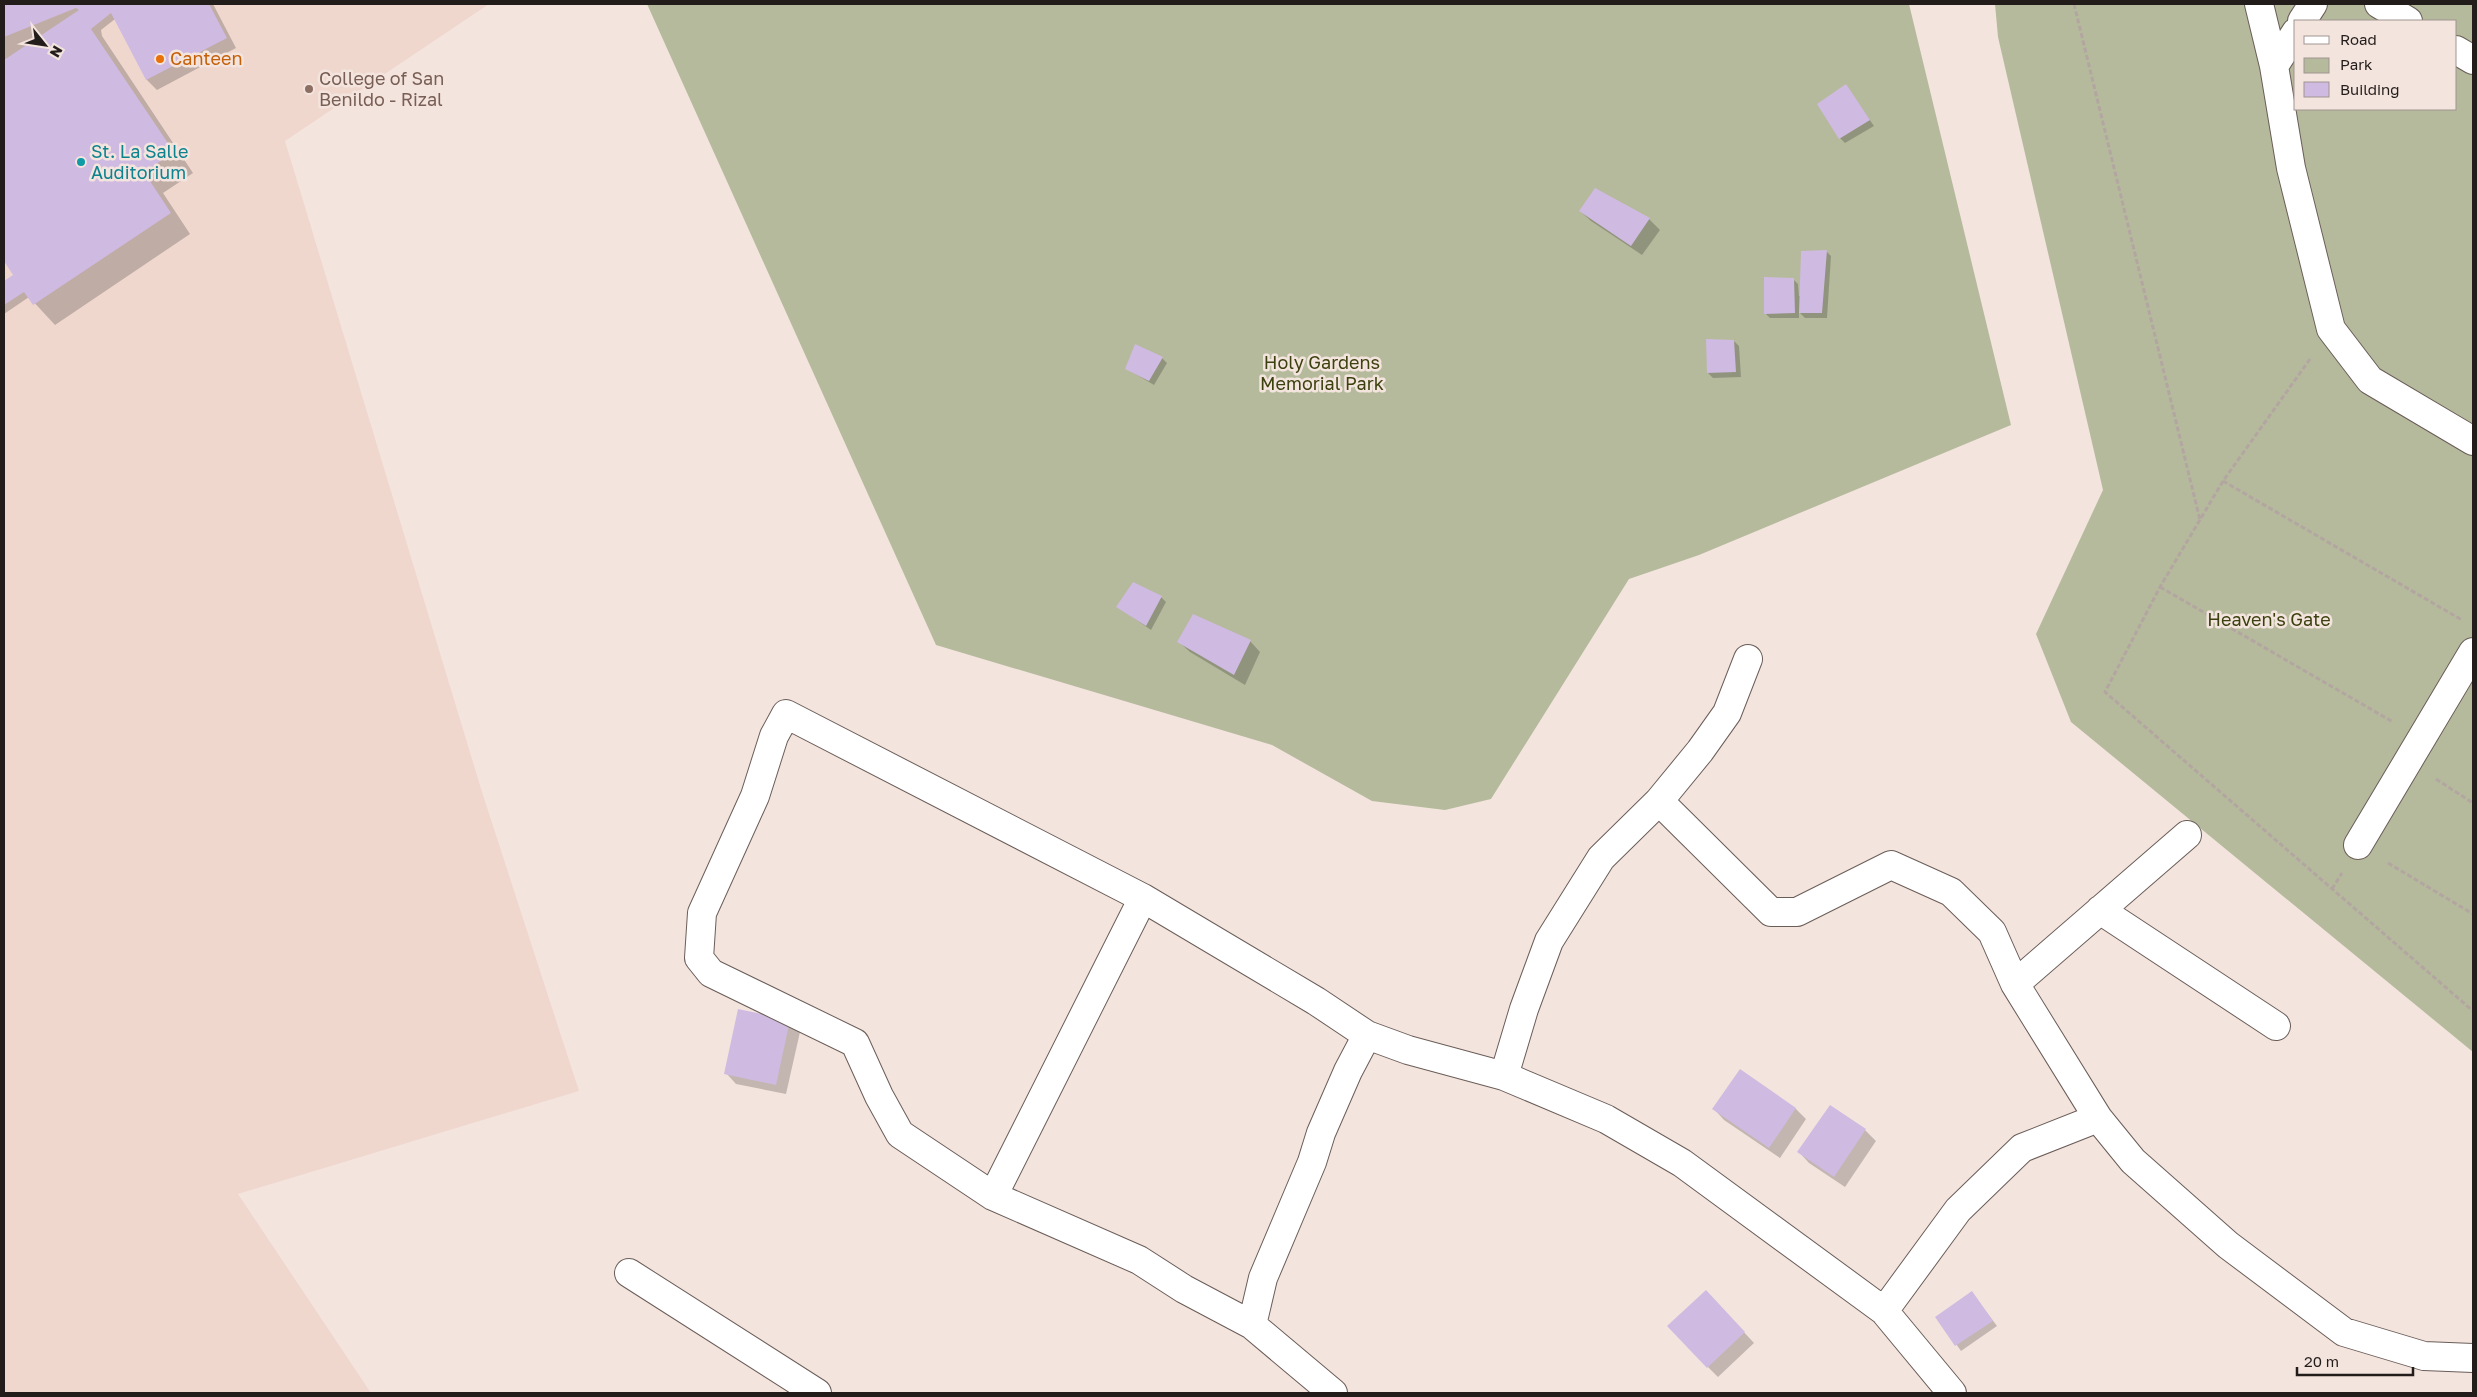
<svg xmlns="http://www.w3.org/2000/svg" width="2477" height="1397" font-family="'Golos Text',sans-serif">
  <style>
    .built { fill: #efd7ce }
    .green { fill: #b5ba9c; fill-rule: evenodd }
    .shadow { fill: #0003 }
    .building { fill: #cfbae1 }
    .lines { fill: none; stroke-linecap: round; stroke-linejoin: round }
    .minor-casing { stroke: #6a5d58; stroke-width: 30 }
    .path { stroke: #b3a6a1; stroke-width: 3; stroke-dasharray: 5 2.5; stroke-linecap: butt }
    .minor { stroke: #fff; stroke-width: 28 }
    .food-dot { fill: #e8710a; stroke: #f4e4de; stroke-width: 2 }
    .education-dot { fill: #8d6e63; stroke: #f4e4de; stroke-width: 2 }
    .culture-dot { fill: #0f9aa8; stroke: #f4e4de; stroke-width: 2 }
    .labels { text-anchor: middle; stroke-width: 5; stroke-linejoin: round; paint-order: stroke }
    .food-label { font-size: 18px; fill: #c56008; stroke: #f4e4de; text-anchor: start }
    .education-label { font-size: 18px; fill: #785e54; stroke: #f4e4de; text-anchor: start }
    .culture-label { font-size: 18px; fill: #0d838f; stroke: #f4e4de; text-anchor: start }
    .park-label { font-size: 18px; fill: #3b410e; stroke: #f4e4de }
  </style>
  <rect width="100%" height="100%" fill="#f4e4de"/>
  <path class="built" d="M 4,4 L 489,4 L 285,141 L 482,792 L 579,1091 L 238,1194 L 371,1393 L 4,1393 Z"/>
  <path class="green" d="M 647,4 L 1909,4 L 2011,425 L 1699,555 L 1629,579 L 1491,799 L 1445,810 L 1372,801 L 1272,745 L 936,645 Z
    M 1995,4 L 2473,4 L 2473,1052 L 2071,722 L 2036,634 L 2103,490 L 1998,37 ZM 2296,21 L 2456,21 L 2456,109 L 2296,109 Z"/>
  <path class="shadow" d="M 4,4 L 213,4 L 236,48 L 157,90 L 147,80 L 115,19 L 101,30 L 102,36 L 193,173 L 163,193 L 190,234 L 55,325 L 29,297 L 4,314 L 4,282 L 13,276 L 18,280 L 4,259 Z
    M 1846,86 L 1874,126 L 1845,143 L 1840,138 Z
    M 1595,189 L 1649,219 L 1660,230 L 1642,255 L 1591,221 L 1580,211 Z
    M 1826,251 L 1831,256 L 1827,318 L 1805,318 L 1799,312 L 1799,318 L 1770,318 L 1765,313 L 1793,279 L 1798,284 L 1799,296 L 1801,296 Z
    M 1734,341 L 1739,346 L 1741,377 L 1713,378 L 1708,373 Z
    M 1162,358 L 1167,363 L 1154,385 L 1127,369 Z
    M 1161,597 L 1166,602 L 1151,630 L 1118,607 Z
    M 1250,641 L 1260,652 L 1245,685 L 1190,652 L 1179,642 Z
    M 789,1022 L 800,1032 L 786,1094 L 736,1084 L 726,1073 Z
    M 1740,1071 L 1796,1109 L 1806,1119 L 1780,1158 L 1724,1120 L 1714,1109 Z
    M 1830,1107 L 1865,1130 L 1876,1141 L 1845,1187 L 1809,1163 L 1799,1152 Z
    M 1976,1298 L 1997,1326 L 1961,1351 L 1937,1317 Z
    M 1716,1302 L 1754,1343 L 1718,1377 L 1708,1367 Z"/>
  <path class="building" d="M 4,4 L 209,4 L 227,38 L 146,80 L 111,13 L 91,29 L 174,152 L 144,172 L 171,213 L 33,305 L 24,292 L 4,305 L 4,281 L 13,275 L 4,261 L 4,60 L 79,10 L 76,8 L 4,37 Z
    M 1846,84 L 1870,120 L 1839,139 L 1817,104 Z
    M 1595,188 L 1650,218 L 1631,246 L 1579,211 Z
    M 1827,250 L 1822,313 L 1799,313 L 1801,251 Z
    M 1764,277 L 1794,278 L 1795,313 L 1764,314 Z
    M 1706,339 L 1734,340 L 1736,372 L 1707,373 Z
    M 1135,344 L 1163,357 L 1149,381 L 1125,369 Z
    M 1133,582 L 1162,596 L 1146,626 L 1116,607 Z
    M 1193,614 L 1251,640 L 1234,675 L 1177,642 Z
    M 738,1009 L 790,1020 L 776,1085 L 724,1074 Z
    M 1740,1069 L 1796,1108 L 1769,1148 L 1712,1109 Z
    M 1830,1105 L 1866,1129 L 1834,1177 L 1797,1152 Z
    M 1706,1290 L 1745,1332 L 1707,1368 L 1667,1326 Z
    M 1972,1291 L 1993,1321 L 1955,1346 L 1935,1317 Z"/>
  <g class="lines">
    <defs>
      <path id="minor" d="M 2259,4 L 2274,66 L 2291,168 L 2331,329 L 2370,380 L 2473,441
        M 2379,4 L 2408,21
        M 2302,21 L 2313,4
        M 2456,50 L 2473,60
        M 2274,66 L 2296,32
        M 1659,801 L 1700,751 L 1727,713 L 1748,659
        M 2358,845 L 2473,652
        M 2100,910 L 2276,1026
        M 2015,984 L 2187,835
        M 1504,1076 L 1524,1009 L 1549,941 L 1601,858 L 1659,801 L 1771,912 L 1797,912 L 1891,865 L 1951,892 L 1992,932 L 2015,984 L 2098,1118 L 2133,1161 L 2228,1245 L 2344,1332 L 2424,1356 L 2473,1358
        M 993,1196 L 1143,898
        M 629,1273 L 817,1393
        M 1884,1311 L 1958,1210 L 2022,1148 L 2098,1118
        M 1252,1325 L 1263,1278 L 1312,1162 L 1321,1133 L 1348,1071 L 1367,1035
        M 1333,1393 L 1252,1325 L 1184,1289 L 1139,1260 L 993,1196 L 900,1134 L 879,1096 L 855,1043 L 711,973 L 699,958 L 702,913 L 755,796 L 774,736 L 786,714 L 1143,898 L 1316,1001 L 1367,1035 L 1408,1050 L 1504,1076 L 1606,1119 L 1682,1163 L 1884,1311 L 1952,1393"/>
    </defs>
    <use href="#minor" class="minor-casing"/>
    <path class="path" d="M 2074,4 L 2200,520
      M 2310,359 L 2223,481 L 2160,587 L 2105,692 L 2473,1011
      M 2223,481 L 2462,620
      M 2160,587 L 2393,722
      M 2436,779 L 2473,803
      M 2388,863 L 2473,914
      M 2332,889 L 2342,873"/>
    <use href="#minor" class="minor"/>
  </g>
  <circle class="food-dot" cx="160" cy="59" r="5"/>
  <circle class="education-dot" cx="309" cy="89" r="5"/>
  <circle class="culture-dot" cx="81" cy="162" r="5"/>
  <g class="labels">
    <g class="food-label">
      <text x="170" y="65">Canteen</text>
    </g>
    <g class="education-label">
      <text x="319" y="85">College of San<tspan x="319" dy="21">Benildo - Rizal</tspan></text>
    </g>
    <g class="culture-label">
      <text x="91" y="158">St. La Salle<tspan x="91" dy="21">Auditorium</tspan></text>
    </g>
    <g class="park-label">
      <text x="1322" y="369">Holy Gardens<tspan x="1322" dy="21">Memorial Park</tspan></text>
      <text x="2269" y="626">Heaven's Gate</text>
    </g>
  </g>
  <rect width="2477" height="1397" fill="none" stroke="#221c1a" stroke-width="10"/>
  <rect x="2294" y="20" width="162" height="90" fill="#f4e4de" stroke="#a09490"/>
  <rect x="2304" y="36" width="25" height="8" fill="#ffffff" stroke="#a09490"/>
  <text x="2340" y="45" font-size="15" fill="#221c1a">Road</text>
  <rect x="2304" y="58" width="25" height="15" fill="#b5ba9c" stroke="#a09490"/>
  <text x="2340" y="70" font-size="15" fill="#221c1a">Park</text>
  <rect x="2304" y="82" width="25" height="15" fill="#cfbae1" stroke="#a09490"/>
  <text x="2340" y="95" font-size="15" fill="#221c1a">Building</text>
  <g transform="translate(45 45) rotate(120)" stroke="#f4e4de" stroke-width="4" paint-order="stroke">
  <path d="M0-4L9 19L0 12L-9 19Z" fill="#221c1a"/>
  <text y="-8" font-size="14" font-weight="bold" text-anchor="middle" fill="#221c1a">N</text>
  </g>
  <path d="M2297 1367v8h116v-8" fill="none" stroke="#221c1a" stroke-width="2.5"/>
  <text x="2304" y="1367" font-size="15" fill="#221c1a" stroke="#f4e4de" stroke-width="4" paint-order="stroke">20 m</text>
</svg>
